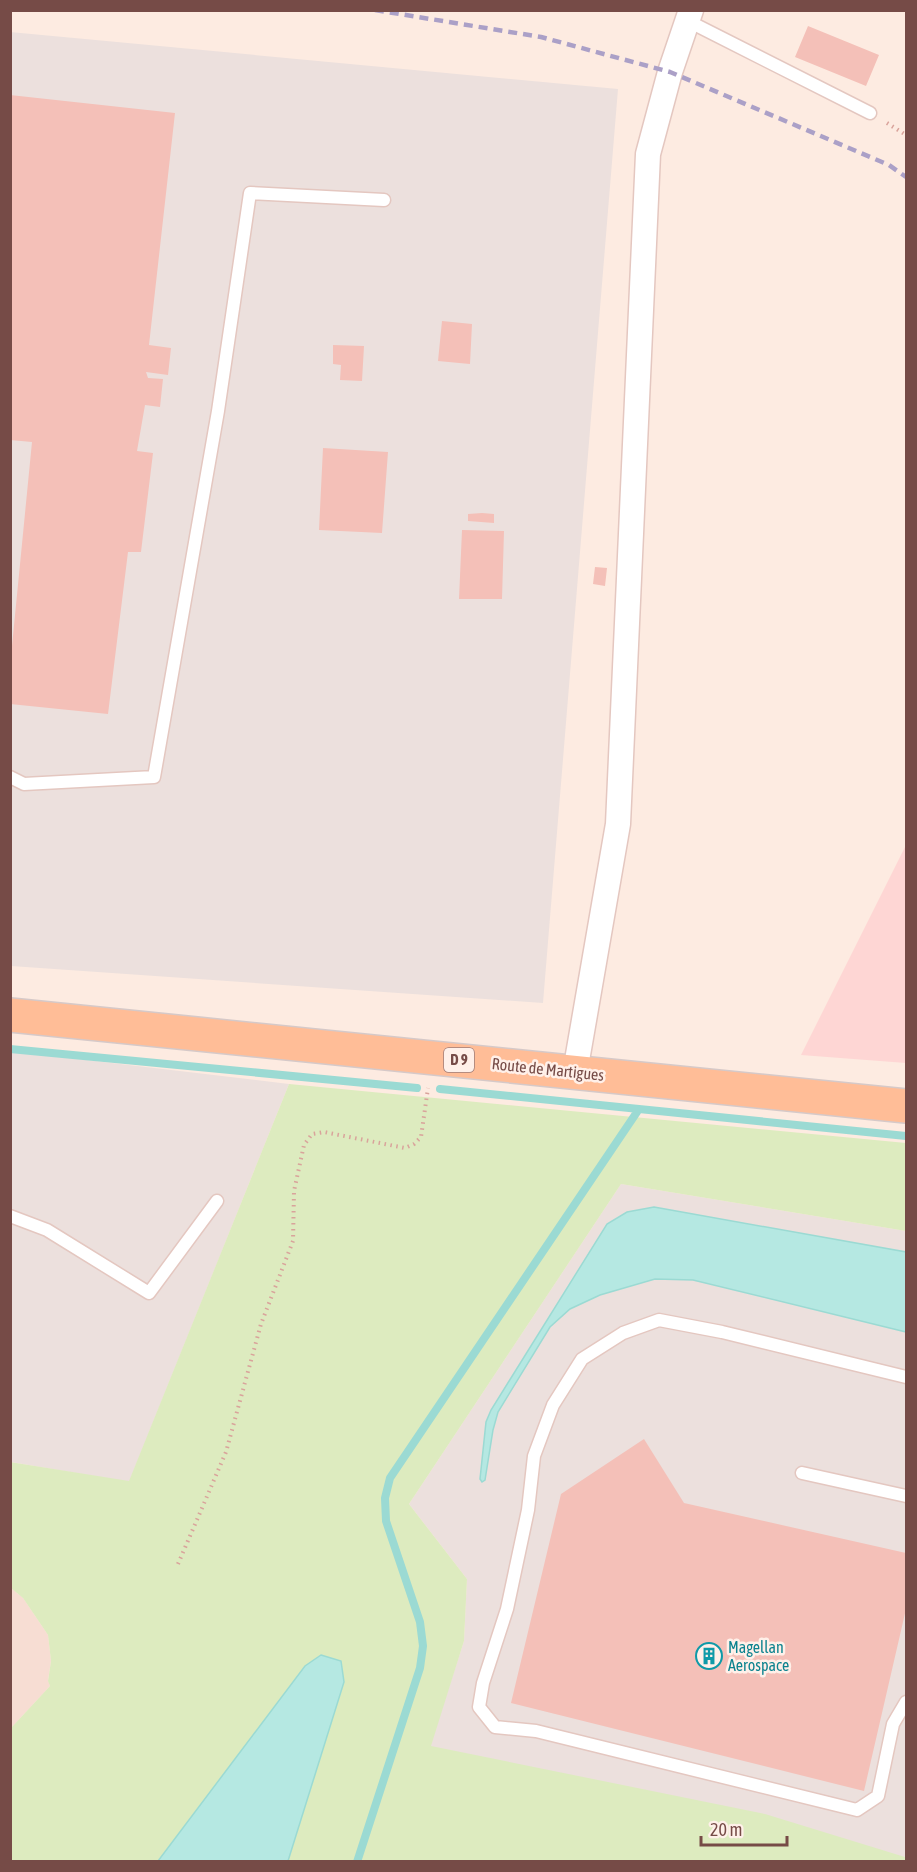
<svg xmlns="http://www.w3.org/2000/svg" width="917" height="1872" font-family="'Asap Condensed',sans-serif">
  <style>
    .residential { fill: #f7ddd3 }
    .commercial { fill: #fed6d4 }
    .industrial { fill: #ece0dd }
    .green { fill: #ddebbf }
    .water { fill: #b5e8e2; stroke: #9bdad3; stroke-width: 1.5 }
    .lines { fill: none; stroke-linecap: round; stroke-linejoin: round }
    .stream { stroke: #9bdad3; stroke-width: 8 }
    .building { fill: #f4c0b8 }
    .service-casing { stroke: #e4c7c0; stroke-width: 15 }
    .minor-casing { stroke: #e4c7c0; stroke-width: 27 }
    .primary-casing { stroke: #d6c9c8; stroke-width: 36 }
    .path { stroke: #d9a39b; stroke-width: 4; stroke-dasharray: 1.5 4.5; stroke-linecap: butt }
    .service { stroke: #fff; stroke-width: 12 }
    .minor { stroke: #fff; stroke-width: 24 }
    .primary { stroke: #ffbd97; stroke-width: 33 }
    .rail { stroke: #aba0c7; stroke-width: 4.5; stroke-dasharray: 9 6; stroke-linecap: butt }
    .labels { text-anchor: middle; stroke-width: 5; stroke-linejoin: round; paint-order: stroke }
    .shield { fill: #fff0e9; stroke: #9f7c78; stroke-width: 1.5 }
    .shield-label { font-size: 15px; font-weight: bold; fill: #764b47 }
    .street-label { font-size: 16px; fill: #764b47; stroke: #fff0e9 }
    .culture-label { font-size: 16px; fill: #0d838f; stroke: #fff0e9; text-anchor: start }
  </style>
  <rect width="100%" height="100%" fill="#fdebe1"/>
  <path class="residential" d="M 11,1588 L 23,1598 L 48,1635 L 51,1661 L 48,1680 L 50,1686 L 11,1728 Z"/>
  <path class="commercial" d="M 906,845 L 906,1063 L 801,1055 Z"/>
  <path class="industrial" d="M 10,32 L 618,89 L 543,1003 L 11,966 Z
    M 10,1051 L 289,1084 L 129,1482 L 11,1462 Z
    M 621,1184 L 906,1231 L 906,1861 L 387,1862 L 430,1746 L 464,1641 L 467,1579 L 409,1504 Z"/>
  <path class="green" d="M 289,1084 L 906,1143 L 906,1231 L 621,1184 L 409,1504 L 467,1579 L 464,1641 L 431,1746 L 765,1814 L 905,1857 L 905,1861 L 11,1861 L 11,1728 L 50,1686 L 48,1681 L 51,1661 L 48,1635 L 23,1598 L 11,1588 L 10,1462 L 129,1481 Z"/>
  <path class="water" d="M 654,1207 L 906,1252 L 906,1332 L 693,1280 L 655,1279 L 600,1295 L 570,1309 L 550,1327 L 498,1412 L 493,1430 L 485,1480 L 482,1482 L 480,1479 L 486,1422 L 491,1410 L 607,1224 L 627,1212 Z
    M 321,1655 L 341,1661 L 344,1682 L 288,1861 L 158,1861 L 305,1666 Z"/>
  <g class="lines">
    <path class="stream" d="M 10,1049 L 417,1088
      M 440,1089 L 639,1109
      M 357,1862 L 420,1668 L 423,1646 L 420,1622 L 386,1521 L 385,1498 L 390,1478 L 639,1109 L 906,1136"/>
  </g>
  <path class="building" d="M 808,26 L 879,55 L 866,86 L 795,57 Z
    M 10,95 L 175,113 L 149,345 L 171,348 L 168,375 L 146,372 L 148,378 L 163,379 L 160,407 L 145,405 L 137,451 L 153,453 L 141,552 L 128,552 L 108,714 L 10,704 L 11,656 L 32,442 L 10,440 Z
    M 442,321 L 472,324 L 470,364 L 438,361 Z
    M 333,345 L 364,346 L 362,381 L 340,380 L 341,365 L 333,364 Z
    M 323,448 L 388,452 L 382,533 L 319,530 Z
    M 482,513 L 494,514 L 494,523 L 468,521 L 468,514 Z
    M 462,530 L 504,531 L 502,599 L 459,599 Z
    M 595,567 L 607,568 L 605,586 L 593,584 Z
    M 644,1439 L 684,1503 L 906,1553 L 906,1609 L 864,1791 L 511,1703 L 561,1494 Z"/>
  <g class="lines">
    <defs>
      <path id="service" d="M 688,21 L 870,113
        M 10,777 L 24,784 L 154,777 L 218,411 L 250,193 L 384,200
        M 10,1216 L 47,1230 L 149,1293 L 217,1201
        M 906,1377 L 722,1332 L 659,1320 L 623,1333 L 582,1359 L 553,1405 L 534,1456 L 528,1510 L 507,1609 L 483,1683 L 479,1707 L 495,1727 L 536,1731 L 857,1810 L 878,1796 L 893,1724 L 906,1702
        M 802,1473 L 906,1496"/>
      <path id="minor" d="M 575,1072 L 618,824 L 648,154 L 670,72 L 691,10"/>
      <path id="primary" d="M 10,1015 L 906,1106"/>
    </defs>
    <use href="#service" class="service-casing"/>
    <use href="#minor" class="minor-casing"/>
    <use href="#primary" class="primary-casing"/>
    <path class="path" d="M 887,123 L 906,135
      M 178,1564 L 226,1452 L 261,1324 L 293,1241 L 294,1191 L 304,1145 L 312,1134 L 324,1132 L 405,1148 L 414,1144 L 421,1137 L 428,1088"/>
    <use href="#service" class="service"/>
    <use href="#minor" class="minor"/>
    <use href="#primary" class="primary"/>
    <path class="rail" d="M 375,10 L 541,37 L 670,72 L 889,165 L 906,177"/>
  </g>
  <defs>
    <symbol id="building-ring" viewBox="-11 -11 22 22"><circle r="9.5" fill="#fff0e9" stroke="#0f9aa8" stroke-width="1.5"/><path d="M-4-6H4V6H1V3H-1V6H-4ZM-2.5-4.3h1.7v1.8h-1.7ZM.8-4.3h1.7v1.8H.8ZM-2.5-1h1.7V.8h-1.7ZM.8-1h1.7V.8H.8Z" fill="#0f9aa8"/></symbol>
  </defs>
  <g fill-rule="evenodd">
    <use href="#building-ring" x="694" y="1641" width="30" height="30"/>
  </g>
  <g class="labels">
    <rect class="shield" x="444" y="1048" width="30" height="24" rx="4.5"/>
    <g class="shield-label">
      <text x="459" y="1065">D 9</text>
    </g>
    <g class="street-label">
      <text transform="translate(548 1069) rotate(6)" y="6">Route de Martigues</text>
    </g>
    <g class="culture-label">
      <text x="728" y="1653">Magellan<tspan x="728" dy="18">Aerospace</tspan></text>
    </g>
  </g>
  <rect width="917" height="1872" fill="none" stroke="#764b47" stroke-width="24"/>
  <path d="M701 1836v9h86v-9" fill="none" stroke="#764b47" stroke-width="3"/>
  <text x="710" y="1836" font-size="18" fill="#764b47" stroke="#fff0e9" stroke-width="4.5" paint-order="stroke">20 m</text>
</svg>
